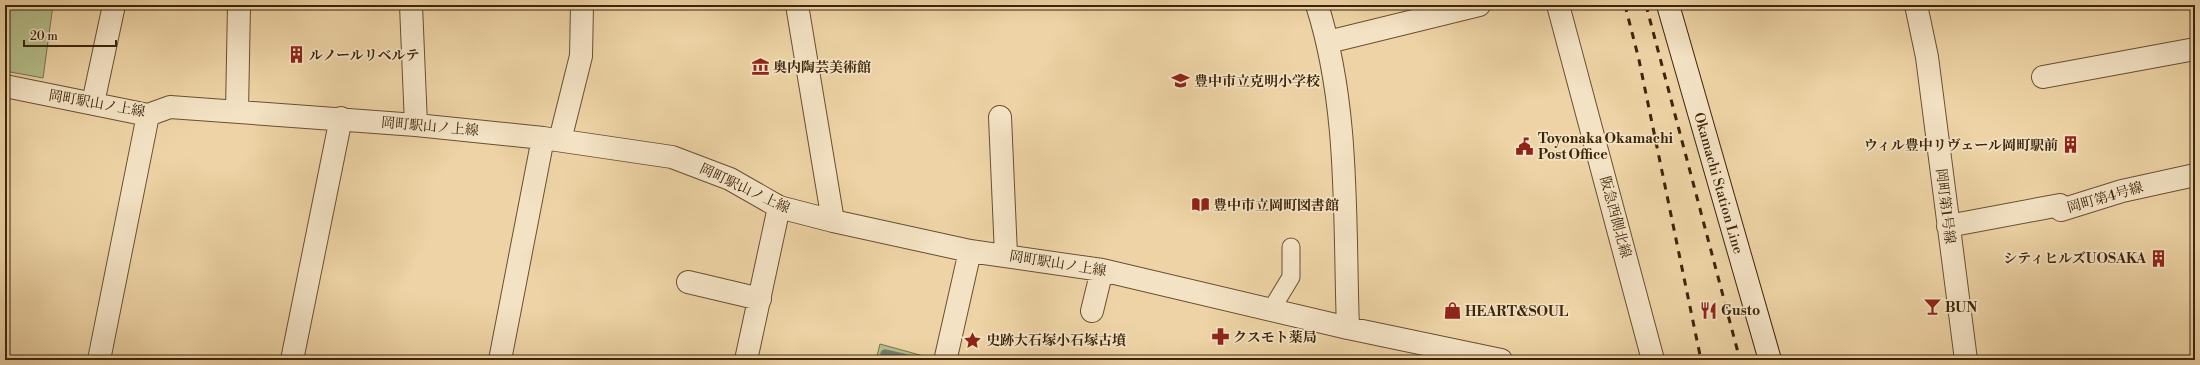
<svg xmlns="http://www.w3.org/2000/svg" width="2200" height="365" font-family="'Libre Bodoni','Noto Serif JP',serif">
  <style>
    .green { fill: #b4bd8a; stroke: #78714a }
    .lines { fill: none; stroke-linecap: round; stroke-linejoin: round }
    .stream { stroke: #767c6e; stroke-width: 9 }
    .service-casing { stroke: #695031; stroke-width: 19 }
    .minor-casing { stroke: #695031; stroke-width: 24 }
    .secondary-casing { stroke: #3d250a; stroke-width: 24 }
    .service { stroke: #f3e2c4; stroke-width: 17 }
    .minor { stroke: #f3e2c4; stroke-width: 22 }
    .secondary { stroke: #f3e2c4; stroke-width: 22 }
    .rail { stroke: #3d250a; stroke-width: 3; stroke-dasharray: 7 7; stroke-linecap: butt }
    .labels { text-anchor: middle; stroke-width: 3.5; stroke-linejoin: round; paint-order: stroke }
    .poi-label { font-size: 14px; font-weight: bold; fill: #3d250a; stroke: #f3e2c4; text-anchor: start }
    .street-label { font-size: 14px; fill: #3d250a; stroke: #f3e2c4 }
  </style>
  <rect width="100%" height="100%" fill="#edd3a5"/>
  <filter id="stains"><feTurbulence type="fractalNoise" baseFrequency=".005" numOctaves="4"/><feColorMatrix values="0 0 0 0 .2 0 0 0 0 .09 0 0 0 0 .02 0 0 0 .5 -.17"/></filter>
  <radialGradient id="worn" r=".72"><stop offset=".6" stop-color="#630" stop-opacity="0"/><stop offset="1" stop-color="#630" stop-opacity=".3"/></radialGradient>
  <path class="green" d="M 5,5 L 53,5 L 43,78 L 5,71 Z
    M 880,344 L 938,360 L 876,360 Z"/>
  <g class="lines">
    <path class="stream" d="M 883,360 L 885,354 L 912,360"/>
    <defs>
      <path id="service" d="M 1271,310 L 1291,277 L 1291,247"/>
      <path id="minor" d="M 411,5 L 416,125
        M 797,5 L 833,221
        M 1317,5 C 1350,108 1344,221 1348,328
        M 1558,5 L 1653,360
        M 1916,5 L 1927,57 L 1966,360
        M 1328,42 L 1479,5
        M 2043,77 L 2195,49
        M 5,86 L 148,115 L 170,107 L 416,125 L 543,138 L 672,157 L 730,179 L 779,207 L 833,221 L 970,251 L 1102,270 L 1348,328 L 1501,360
        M 93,103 L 114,5
        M 237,111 L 239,5
        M 1000,117 L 1006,255
        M 560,140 L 581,56 L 582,5
        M 1948,226 L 2060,205 L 2061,210 L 2122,191 L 2195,175
        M 688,282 L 760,299
        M 1092,311 L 1102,270
        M 946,357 L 970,251
        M 99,360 L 148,115
        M 292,360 L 341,118
        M 500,360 L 543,138
        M 746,360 L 779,207"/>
      <path id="secondary" d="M 1668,5 L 1770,360"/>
    </defs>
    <use href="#service" class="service-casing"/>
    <use href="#minor" class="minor-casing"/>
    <use href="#secondary" class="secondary-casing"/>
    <use href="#service" class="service"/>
    <use href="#minor" class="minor"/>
    <use href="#secondary" class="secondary"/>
    <path class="rail" d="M 1625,5 L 1639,60 L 1701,360
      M 1646,5 L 1740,360"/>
  </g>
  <defs>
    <symbol id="building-bare" viewBox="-9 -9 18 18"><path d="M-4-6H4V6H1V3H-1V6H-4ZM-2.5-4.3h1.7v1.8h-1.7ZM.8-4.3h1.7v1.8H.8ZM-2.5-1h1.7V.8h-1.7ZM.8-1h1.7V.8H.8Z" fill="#8f2418" stroke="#f3e2c4" stroke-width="2.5" paint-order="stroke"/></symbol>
    <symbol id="museum-bare" viewBox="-9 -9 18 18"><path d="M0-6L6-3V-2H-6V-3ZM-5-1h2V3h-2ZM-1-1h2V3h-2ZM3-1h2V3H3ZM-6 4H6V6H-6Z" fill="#8f2418" stroke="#f3e2c4" stroke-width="2.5" paint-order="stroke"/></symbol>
    <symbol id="school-bare" viewBox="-9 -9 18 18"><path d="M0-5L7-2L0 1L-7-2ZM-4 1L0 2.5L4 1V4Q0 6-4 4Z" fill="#8f2418" stroke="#f3e2c4" stroke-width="2.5" paint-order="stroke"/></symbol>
    <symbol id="civic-bare" viewBox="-9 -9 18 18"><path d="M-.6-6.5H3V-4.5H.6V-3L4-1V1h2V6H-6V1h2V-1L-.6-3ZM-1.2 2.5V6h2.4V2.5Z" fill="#8f2418" stroke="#f3e2c4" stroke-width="2.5" paint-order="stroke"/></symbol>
    <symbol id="library-bare" viewBox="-9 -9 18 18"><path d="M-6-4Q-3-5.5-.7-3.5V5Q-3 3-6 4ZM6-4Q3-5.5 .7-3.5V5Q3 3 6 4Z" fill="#8f2418" stroke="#f3e2c4" stroke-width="2.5" paint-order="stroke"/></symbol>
    <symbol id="bar-bare" viewBox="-9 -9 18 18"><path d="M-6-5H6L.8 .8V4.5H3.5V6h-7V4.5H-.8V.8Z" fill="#8f2418" stroke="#f3e2c4" stroke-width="2.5" paint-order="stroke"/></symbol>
    <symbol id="restaurant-bare" viewBox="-9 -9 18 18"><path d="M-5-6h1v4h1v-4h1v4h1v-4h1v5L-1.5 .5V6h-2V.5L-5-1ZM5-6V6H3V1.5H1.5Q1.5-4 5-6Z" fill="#8f2418" stroke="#f3e2c4" stroke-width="2.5" paint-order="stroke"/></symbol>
    <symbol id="shop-bare" viewBox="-9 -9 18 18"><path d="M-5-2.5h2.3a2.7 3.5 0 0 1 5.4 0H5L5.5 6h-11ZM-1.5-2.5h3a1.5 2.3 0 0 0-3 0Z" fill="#8f2418" stroke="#f3e2c4" stroke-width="2.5" paint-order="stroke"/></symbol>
    <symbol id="pharmacy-bare" viewBox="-9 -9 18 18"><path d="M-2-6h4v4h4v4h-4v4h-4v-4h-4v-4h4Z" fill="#8f2418" stroke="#f3e2c4" stroke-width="2.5" paint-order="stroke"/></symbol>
    <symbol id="sight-bare" viewBox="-9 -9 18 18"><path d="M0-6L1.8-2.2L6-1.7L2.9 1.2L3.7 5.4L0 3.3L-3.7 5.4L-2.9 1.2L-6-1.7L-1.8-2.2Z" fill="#8f2418" stroke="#f3e2c4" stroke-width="2.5" paint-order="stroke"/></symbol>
  </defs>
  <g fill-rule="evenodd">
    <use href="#building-bare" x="284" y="42" width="25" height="25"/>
    <use href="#museum-bare" x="748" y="54" width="25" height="25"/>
    <use href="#school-bare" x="1168" y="68" width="25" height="25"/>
    <use href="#building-bare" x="2058" y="132" width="25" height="25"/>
    <use href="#civic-bare" x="1512" y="134" width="25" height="25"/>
    <use href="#library-bare" x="1188" y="192" width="25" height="25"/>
    <use href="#building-bare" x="2146" y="246" width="25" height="25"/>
    <use href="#bar-bare" x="1920" y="294" width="25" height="25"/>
    <use href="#restaurant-bare" x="1696" y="298" width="25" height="25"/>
    <use href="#shop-bare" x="1440" y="298" width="25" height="25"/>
    <use href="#pharmacy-bare" x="1208" y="324" width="25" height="25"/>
    <use href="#sight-bare" x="960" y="328" width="25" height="25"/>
  </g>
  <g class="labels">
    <g class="poi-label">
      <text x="309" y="60">ルノールリベルテ</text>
      <text x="773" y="72">奥内陶芸美術館</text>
      <text x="1194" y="86">豊中市立克明小学校</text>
      <text x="1538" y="143">Toyonaka Okamachi<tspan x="1538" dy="16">Post Office</tspan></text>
      <text x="2058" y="150" text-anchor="end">ウィル豊中リヴェール岡町駅前</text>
      <text x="1213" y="210">豊中市立岡町図書館</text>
      <text x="2146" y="263" text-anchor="end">シティヒルズUOSAKA</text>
      <text x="1945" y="312">BUN</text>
      <text x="1721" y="315">Gusto</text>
      <text x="1465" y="316">HEART&amp;SOUL</text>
      <text x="1233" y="342">クスモト薬局</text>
      <text x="986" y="345">史跡大石塚小石塚古墳</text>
    </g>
    <g class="street-label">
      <text transform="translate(97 103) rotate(10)" y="5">岡町駅山ノ上線</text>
      <text transform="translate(430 126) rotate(5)" y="5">岡町駅山ノ上線</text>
      <text transform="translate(1719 183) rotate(74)" y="5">Okamachi Station Line</text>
      <text transform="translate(745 188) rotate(25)" y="5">岡町駅山ノ上線</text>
      <text transform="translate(2105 197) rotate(-16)" y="5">岡町第4号線</text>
      <text transform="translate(1946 206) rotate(83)" y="5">岡町第1号線</text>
      <text transform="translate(1616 217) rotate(75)" y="5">阪急西側北線</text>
      <text transform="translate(1058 263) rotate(9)" y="5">岡町駅山ノ上線</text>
    </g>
  </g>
  <rect width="2200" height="365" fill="none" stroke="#edd3a5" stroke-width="20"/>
  <rect x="6" y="6" width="2188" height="353" fill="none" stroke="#3d250a" stroke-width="2"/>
  <rect x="10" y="10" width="2180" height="345" fill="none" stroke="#3d250a"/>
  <path d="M24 40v6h92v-6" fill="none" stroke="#3d250a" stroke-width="2"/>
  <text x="30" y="40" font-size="12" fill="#3d250a" stroke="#f3e2c4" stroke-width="3" paint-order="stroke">20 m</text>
  <rect width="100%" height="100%" filter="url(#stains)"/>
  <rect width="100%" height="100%" fill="url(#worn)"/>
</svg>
